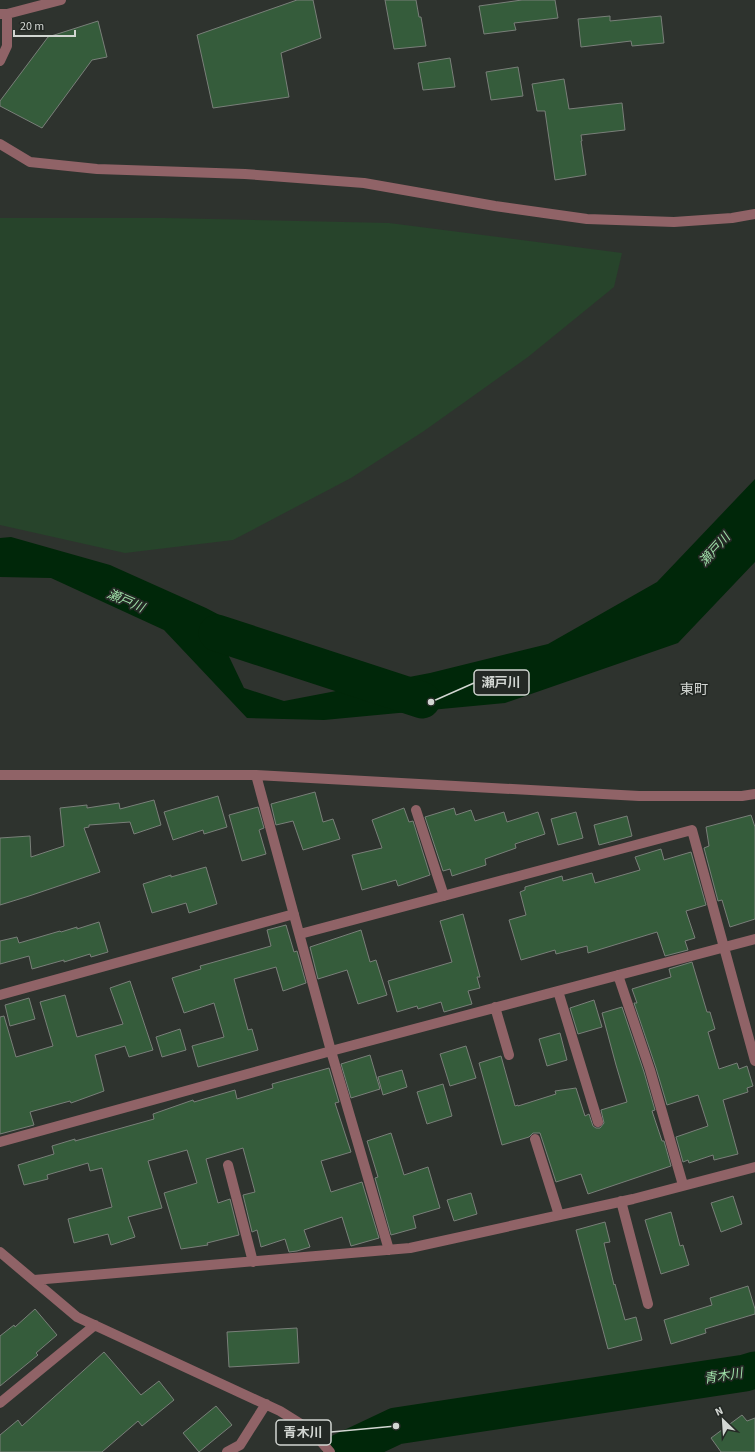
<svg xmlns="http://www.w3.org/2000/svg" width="755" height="1452" font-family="'Source Sans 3','Noto Sans JP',sans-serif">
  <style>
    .green { fill: #27442b }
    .water { fill: #002709 }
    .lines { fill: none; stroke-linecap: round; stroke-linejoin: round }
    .river { stroke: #002709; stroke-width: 37 }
    .building { fill: #355c3b; stroke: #797f79 }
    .minor { stroke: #906367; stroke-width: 10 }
    .labels { text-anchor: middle; stroke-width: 3.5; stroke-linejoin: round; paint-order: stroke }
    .water-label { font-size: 13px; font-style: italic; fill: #9fdfa8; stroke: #242925 }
    .quarter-label { font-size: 14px; fill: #d2d6d2; stroke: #242925 }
    .leader { fill: none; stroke: #d2d6d2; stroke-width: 1.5 }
    .callout-dot { fill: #d2d6d2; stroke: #242925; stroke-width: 1.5 }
    .callout { fill: #242925; stroke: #d2d6d2; stroke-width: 1.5 }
    .callout-label { font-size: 13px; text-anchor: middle; font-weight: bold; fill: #d2d6d2 }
  </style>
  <rect width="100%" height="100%" fill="#2e332e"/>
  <path class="green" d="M 0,218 L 165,218 L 389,223 L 622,253 L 614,287 L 528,357 L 424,431 L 351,478 L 233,540 L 125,553 L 0,525 Z"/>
  <path class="water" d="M 755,479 L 755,562 L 678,643 L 505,703 L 324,720 L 247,718 L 164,630 L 51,578 L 0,577 L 0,538 L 11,537 L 110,565 L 206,608 L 291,652 L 223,644 L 244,688 L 284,701 L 430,673 L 548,644 L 657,582 Z"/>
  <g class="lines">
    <path class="river" d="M 217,633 L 422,700
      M 341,1452 L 396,1426 L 745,1373 L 755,1370"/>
  </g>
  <path class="building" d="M 297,0 L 313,0 L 321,38 L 281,53 L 289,97 L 213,108 L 197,35 Z
    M 385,0 L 416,0 L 419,17 L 421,17 L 426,46 L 394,49 Z
    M 522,0 L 555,0 L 558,18 L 514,23 L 516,30 L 484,34 L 479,6 Z
    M 610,16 L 610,21 L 661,16 L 664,43 L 632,46 L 631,41 L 581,47 L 578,19 Z
    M 98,21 L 107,57 L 92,60 L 42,128 L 0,106 L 0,101 L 48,37 Z
    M 450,58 L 455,87 L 423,90 L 418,63 Z
    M 518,67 L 523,96 L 491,100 L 486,72 Z
    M 564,79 L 569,109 L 622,103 L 625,130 L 581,135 L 582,141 L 581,141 L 586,175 L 555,180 L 545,111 L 537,111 L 532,84 Z
    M 315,792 L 323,822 L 333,819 L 340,839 L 303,850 L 293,821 L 276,825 L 271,804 Z
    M 218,796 L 227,827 L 204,834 L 203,830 L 173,840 L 164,812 Z
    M 154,800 L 161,825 L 134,834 L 130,822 L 89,825 L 89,827 L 84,828 L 100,872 L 29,896 L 0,905 L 0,838 L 30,836 L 31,857 L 64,846 L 60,808 L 87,805 L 87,808 L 119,803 L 120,809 Z
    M 258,807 L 264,828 L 259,830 L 266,854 L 242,861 L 229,815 Z
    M 404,808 L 409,822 L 413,821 L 430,875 L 398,886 L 396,880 L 362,890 L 352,855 L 382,848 L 372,820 Z
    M 454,808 L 456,815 L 471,810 L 475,821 L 504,812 L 507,822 L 538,812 L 545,834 L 515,844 L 516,848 L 485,859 L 486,865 L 452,876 L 450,869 L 443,871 L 425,817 Z
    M 576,812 L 583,838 L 558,845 L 551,819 Z
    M 751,815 L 755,827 L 755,919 L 730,927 L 722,900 L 718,901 L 704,848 L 709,846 L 706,827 Z
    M 627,816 L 632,836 L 599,845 L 594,825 Z
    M 661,849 L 664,860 L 691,852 L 706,905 L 686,911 L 695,938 L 685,941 L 688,950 L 665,956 L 657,932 L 588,953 L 587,946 L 556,954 L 555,950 L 521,960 L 509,920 L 526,915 L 520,892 L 525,890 L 525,887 L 562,876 L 563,881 L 592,873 L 595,883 L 640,870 L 635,857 Z
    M 206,867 L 217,904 L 189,913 L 186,903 L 152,913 L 143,884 L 171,875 L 171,877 Z
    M 463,914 L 480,977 L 477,977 L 480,988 L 468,991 L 472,1004 L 444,1012 L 441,1002 L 418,1009 L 417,1006 L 397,1012 L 388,981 L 452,962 L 440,921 Z
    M 99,922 L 108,952 L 91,957 L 90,954 L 64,962 L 64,960 L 32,969 L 29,956 L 0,964 L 0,941 L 17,937 L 19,943 L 60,931 L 61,932 L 77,927 L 77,929 Z
    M 286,925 L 294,952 L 297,951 L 306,983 L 283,991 L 276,967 L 234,979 L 248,1030 L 252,1029 L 258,1050 L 198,1067 L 192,1046 L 224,1037 L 214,1003 L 184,1013 L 172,978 L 201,969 L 200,966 L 271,946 L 267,930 Z
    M 361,930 L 370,962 L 376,960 L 387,995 L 358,1004 L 347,970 L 318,979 L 310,947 Z
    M 692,962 L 707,1012 L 710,1012 L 715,1029 L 708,1032 L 719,1069 L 737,1063 L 739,1069 L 747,1066 L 753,1086 L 747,1088 L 748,1092 L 723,1100 L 738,1154 L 714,1160 L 713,1155 L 689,1163 L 688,1160 L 683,1162 L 676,1137 L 708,1126 L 698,1095 L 667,1105 L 656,1068 L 634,1003 L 637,1003 L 632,989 L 671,977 L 669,969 Z
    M 130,981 L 153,1050 L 129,1057 L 125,1046 L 95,1055 L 104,1091 L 71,1103 L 70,1101 L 30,1112 L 34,1125 L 0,1134 L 0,1017 L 4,1016 L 16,1057 L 53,1046 L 40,1002 L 65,995 L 77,1037 L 123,1024 L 110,988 Z
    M 29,998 L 35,1019 L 10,1026 L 5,1005 Z
    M 594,1000 L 602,1027 L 578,1034 L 570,1008 Z
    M 622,1007 L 644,1072 L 655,1110 L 652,1111 L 662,1141 L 664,1141 L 671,1166 L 588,1194 L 581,1174 L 556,1182 L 540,1133 L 533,1133 L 529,1137 L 502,1145 L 479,1063 L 501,1056 L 515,1106 L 518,1105 L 518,1106 L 556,1094 L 555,1091 L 576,1088 L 585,1116 L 589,1114 L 593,1126 L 596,1128 L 600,1128 L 604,1123 L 601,1110 L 627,1102 L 616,1065 L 602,1013 Z
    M 180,1029 L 186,1050 L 162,1057 L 156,1037 Z
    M 560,1033 L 567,1060 L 547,1066 L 539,1039 Z
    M 466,1046 L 476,1078 L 450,1086 L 440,1054 Z
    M 370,1055 L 380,1089 L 351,1098 L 341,1064 Z
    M 329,1068 L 339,1102 L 335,1103 L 351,1152 L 321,1161 L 331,1192 L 362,1182 L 379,1238 L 351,1246 L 342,1217 L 304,1230 L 310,1247 L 297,1251 L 289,1252 L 285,1239 L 261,1247 L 257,1230 L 252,1232 L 243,1195 L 255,1192 L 243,1148 L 206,1159 L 218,1203 L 230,1199 L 239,1235 L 207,1243 L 208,1245 L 181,1249 L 164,1193 L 197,1183 L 187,1150 L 148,1161 L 162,1208 L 128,1217 L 135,1237 L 111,1245 L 108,1234 L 74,1243 L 68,1219 L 112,1207 L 102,1168 L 90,1171 L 88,1163 L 47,1175 L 48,1179 L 24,1185 L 18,1165 L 54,1154 L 52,1146 L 75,1139 L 75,1141 L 154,1119 L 153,1114 L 193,1100 L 194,1102 L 235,1090 L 237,1099 L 273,1088 L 272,1084 Z
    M 402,1070 L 407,1087 L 383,1095 L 378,1077 Z
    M 443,1084 L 452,1116 L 427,1124 L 417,1092 Z
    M 391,1133 L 404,1175 L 428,1167 L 440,1208 L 413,1216 L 416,1228 L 391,1235 L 375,1178 L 378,1177 L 367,1141 Z
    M 471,1193 L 477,1214 L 454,1221 L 447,1200 Z
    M 733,1196 L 742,1224 L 721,1232 L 711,1203 Z
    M 671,1212 L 680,1246 L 683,1245 L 689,1265 L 661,1274 L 645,1220 Z
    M 605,1222 L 610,1242 L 604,1243 L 614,1285 L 615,1284 L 625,1320 L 636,1317 L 642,1340 L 608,1349 L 576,1230 Z
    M 748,1286 L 755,1309 L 755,1314 L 705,1329 L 706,1333 L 671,1344 L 664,1320 L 712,1305 L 710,1298 Z
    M 35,1309 L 57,1335 L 36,1353 L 38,1355 L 0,1386 L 0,1336 L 14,1325 L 15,1327 Z
    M 297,1328 L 299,1363 L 229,1367 L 227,1332 Z
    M 104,1352 L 141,1395 L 159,1381 L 174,1400 L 142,1426 L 138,1421 L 102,1452 L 0,1452 L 0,1435 L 18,1420 L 22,1426 Z
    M 216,1406 L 232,1425 L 199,1452 L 183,1433 Z
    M 742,1415 L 747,1421 L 755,1418 L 755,1452 L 721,1452 L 711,1438 Z"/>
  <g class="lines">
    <path class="minor" d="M 0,14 L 7,14 L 61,0
      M 0,61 L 7,46 L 7,14
      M 0,144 L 30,162 L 97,169 L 245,174 L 364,183 L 495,206 L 587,219 L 674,222 L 732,218 L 755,214
      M 0,775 L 256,775 L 639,796 L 742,796 L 755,794
      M 256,775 L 331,1051 L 389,1250
      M 416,810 L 444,896
      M 300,934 L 692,830 L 755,1061
      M 618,975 L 650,1070 L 683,1185
      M 558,991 L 598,1122
      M 0,995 L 294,914
      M 495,1007 L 509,1055
      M 535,1139 L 559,1215
      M 0,1142 L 331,1051 L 755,939
      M 228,1165 L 253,1262
      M 621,1201 L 648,1304
      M 0,1252 L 77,1317 L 280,1411 L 312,1431 L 330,1452
      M 34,1280 L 410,1248 L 633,1199 L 755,1167
      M 0,1403 L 95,1325
      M 227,1452 L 240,1445 L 266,1404"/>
  </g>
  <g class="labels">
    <g class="water-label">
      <text transform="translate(714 549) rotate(-48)" y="5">瀬戸川</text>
      <text transform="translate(126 600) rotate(23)" y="5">瀬戸川</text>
      <text transform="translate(723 1375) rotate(-9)" y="5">青木川</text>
    </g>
    <g class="quarter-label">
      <text x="694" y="694">東町</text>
    </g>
  </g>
  <path class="leader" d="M431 702L474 683M396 1426L331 1432"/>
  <g class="callout-dot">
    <circle cx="431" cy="702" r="4"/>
    <circle cx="396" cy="1426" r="4"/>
  </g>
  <g class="callout">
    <rect x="474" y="670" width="55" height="25" rx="4"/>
    <rect x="276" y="1420" width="55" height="25" rx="4"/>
  </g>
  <g class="callout-label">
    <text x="501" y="687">瀬戸川</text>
    <text x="303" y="1437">青木川</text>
  </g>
  <g transform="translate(723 1420) rotate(335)" stroke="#242925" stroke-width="3" paint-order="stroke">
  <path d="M0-3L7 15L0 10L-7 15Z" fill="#d2d6d2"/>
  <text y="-6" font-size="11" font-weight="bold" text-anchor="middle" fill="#d2d6d2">N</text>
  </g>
  <path d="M14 30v6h61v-6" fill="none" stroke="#d2d6d2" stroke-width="2"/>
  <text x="20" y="30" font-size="12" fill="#d2d6d2" stroke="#242925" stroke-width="3" paint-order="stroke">20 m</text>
</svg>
